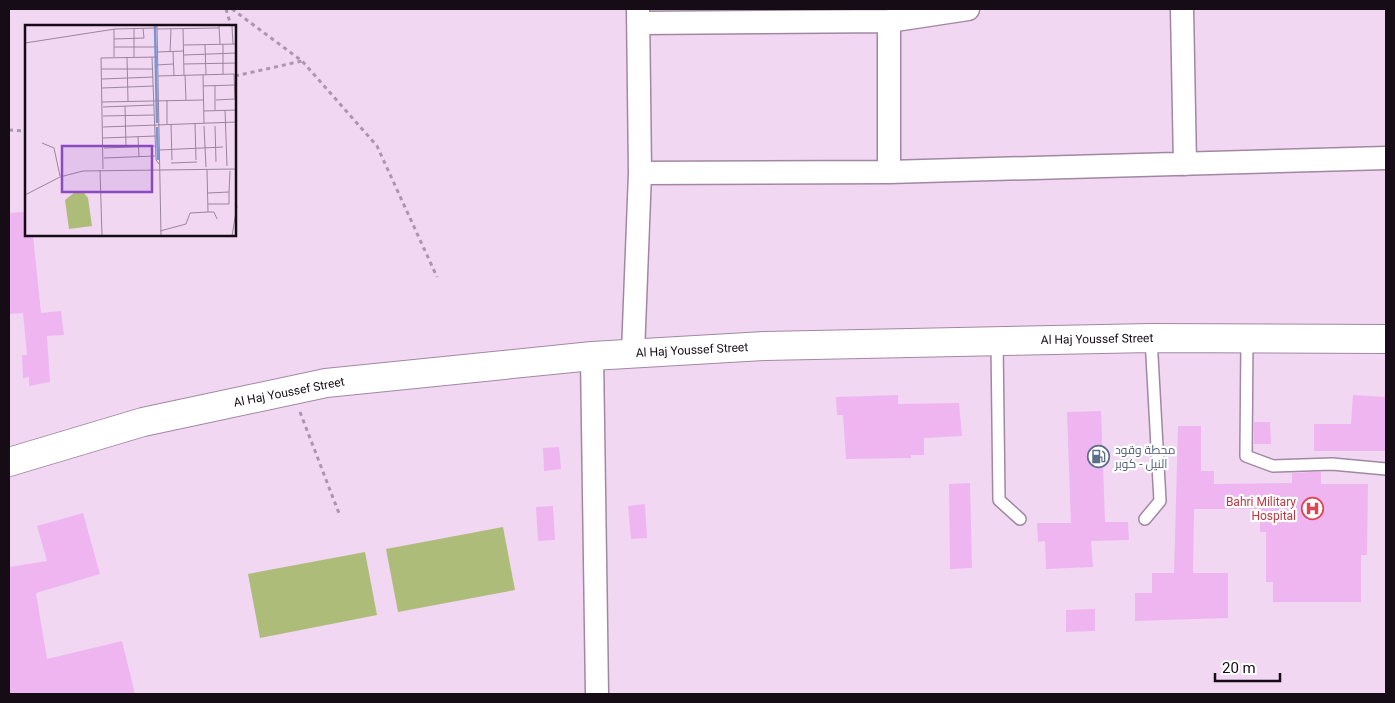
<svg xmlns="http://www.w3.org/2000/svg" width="1395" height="703" font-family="Roboto,Cairo,sans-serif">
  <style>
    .green { fill: #aebc7a }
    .building { fill: #eeb5f1 }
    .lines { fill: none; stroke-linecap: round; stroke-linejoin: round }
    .service-casing { stroke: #a188a2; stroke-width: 14 }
    .minor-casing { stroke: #a188a2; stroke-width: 25 }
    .secondary-casing { stroke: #a188a2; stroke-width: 30 }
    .path { stroke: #ac96ac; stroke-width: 3; stroke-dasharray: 4 4; stroke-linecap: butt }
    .service { stroke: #fff; stroke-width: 11 }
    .minor { stroke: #fff; stroke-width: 22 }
    .secondary { stroke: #fff; stroke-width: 28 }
    .labels { text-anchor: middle; stroke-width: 4.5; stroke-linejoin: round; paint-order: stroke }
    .street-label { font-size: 12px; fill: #150c15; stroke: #fff }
    .service-label { font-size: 12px; fill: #4e5e75; stroke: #fff; text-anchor: start }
    .health-label { font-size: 12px; fill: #be3a42; stroke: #fff; text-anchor: end }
    .inset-river { fill: none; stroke: #7796d7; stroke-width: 2.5 }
    .inset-road { fill: none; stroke: #9a869a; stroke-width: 1 }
    .view { fill: #8a4bc0; fill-opacity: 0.15; stroke: #8a4bc0; stroke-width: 2.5 }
    .inset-edge { fill: none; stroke: #150c15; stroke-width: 2.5 }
  </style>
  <rect width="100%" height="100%" fill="#f2d7f3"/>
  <path class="green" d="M 503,527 L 515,590 L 398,612 L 386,549 Z
    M 365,552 L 377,615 L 260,638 L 248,574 Z"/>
  <path class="building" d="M 26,212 L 26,235 L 33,235 L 41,313 L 61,311 L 64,335 L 47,336 L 50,382 L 29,386 L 29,377 L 23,378 L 22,355 L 27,355 L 23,313 L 9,314 L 9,213 Z
    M 898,395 L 898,404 L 959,403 L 962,436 L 924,438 L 924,455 L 911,455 L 911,458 L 846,459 L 843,415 L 837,415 L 836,397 Z
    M 1353,395 L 1386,397 L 1386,451 L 1314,451 L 1314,424 L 1351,424 Z
    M 1101,411 L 1105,522 L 1128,522 L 1129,540 L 1091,541 L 1093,567 L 1046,569 L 1045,541 L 1038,542 L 1037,523 L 1071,523 L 1067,412 Z
    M 1254,422 L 1270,422 L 1271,444 L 1254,444 Z
    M 1178,426 L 1201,426 L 1201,471 L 1214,471 L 1214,484 L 1292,483 L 1292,473 L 1312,472 L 1321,472 L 1321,484 L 1368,484 L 1367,555 L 1361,555 L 1361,602 L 1273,602 L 1273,582 L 1266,582 L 1266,532 L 1260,532 L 1260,509 L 1194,509 L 1193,573 L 1228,573 L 1228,618 L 1135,621 L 1135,593 L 1152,593 L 1152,573 L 1174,573 Z
    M 559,447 L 561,469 L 544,471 L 543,448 Z
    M 970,483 L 972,568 L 950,569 L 949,484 Z
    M 645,504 L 647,538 L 631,539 L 628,506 Z
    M 553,506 L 555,540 L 538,541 L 536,507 Z
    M 83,513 L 100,574 L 36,593 L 47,659 L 122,641 L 135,694 L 9,694 L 9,567 L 47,561 L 37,526 Z
    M 1095,609 L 1095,631 L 1066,632 L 1066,610 Z"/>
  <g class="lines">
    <defs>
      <path id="service" d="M 1247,338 L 1246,456 L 1273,466 L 1332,464 L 1386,469
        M 997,342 L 999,500 L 1020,519
        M 1145,519 L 1160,501 L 1151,338"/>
      <path id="minor" d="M 1182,9 L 1185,164
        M 889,21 L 889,172
        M 639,23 L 889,21 L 968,9
        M 640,173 L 889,172 L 1386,158
        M 633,353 L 640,173 L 638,9
        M 592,356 L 597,694"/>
      <path id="secondary" d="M 9,462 L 143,422 L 326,383 L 592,356 L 765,346 L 1151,338 L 1386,339"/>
    </defs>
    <use href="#service" class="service-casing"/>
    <use href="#minor" class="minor-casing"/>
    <use href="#secondary" class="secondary-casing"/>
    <path class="path" d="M 226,9 L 231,26
      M 232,9 L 302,61 L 377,146 L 437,277
      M 235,76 L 302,61
      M 9,130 L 26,131
      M 300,412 L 340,516"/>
    <use href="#service" class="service"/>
    <use href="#minor" class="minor"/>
    <use href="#secondary" class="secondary"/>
  </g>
  <defs>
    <symbol id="fuel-ring" viewBox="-11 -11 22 22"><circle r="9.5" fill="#fff" stroke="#5c6f8a" stroke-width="1.5"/><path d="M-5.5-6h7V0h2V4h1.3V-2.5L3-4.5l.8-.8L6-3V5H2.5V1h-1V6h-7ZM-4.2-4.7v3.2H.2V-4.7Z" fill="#5c6f8a"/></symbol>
    <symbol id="hospital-ring" viewBox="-11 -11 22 22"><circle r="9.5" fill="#fff" stroke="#e0444e" stroke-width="1.5"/><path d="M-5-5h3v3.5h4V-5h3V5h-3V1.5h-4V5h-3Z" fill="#e0444e"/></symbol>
  </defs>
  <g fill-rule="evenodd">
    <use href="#fuel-ring" x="1086" y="444" width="25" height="25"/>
    <use href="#hospital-ring" x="1300" y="496" width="25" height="25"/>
  </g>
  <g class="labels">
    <g class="street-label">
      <text transform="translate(1097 339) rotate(-1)" y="4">Al Haj Youssef Street</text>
      <text transform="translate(692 350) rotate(-3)" y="4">Al Haj Youssef Street</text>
      <text transform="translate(289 392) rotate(-11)" y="4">Al Haj Youssef Street</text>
    </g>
    <g class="service-label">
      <text x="1115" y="454">محطة وقود<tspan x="1115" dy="14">النيل - كوبر</tspan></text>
    </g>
    <g class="health-label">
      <text x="1296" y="506">Bahri Military<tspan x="1296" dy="14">Hospital</tspan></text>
    </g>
  </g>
  <g transform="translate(25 25)">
    <rect width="211" height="211" fill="#f2d7f3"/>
    <path d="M 50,167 L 59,168 L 63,173 L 67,201 L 44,204 L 40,175 Z" fill="#aebc7a"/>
    <path class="inset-river" d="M 130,1 L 132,98M 132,102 L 133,135"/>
    <path class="inset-road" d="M 132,1 L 136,211M 194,1 L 195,19M 207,1 L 208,19M 109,3 L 109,32M 158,3 L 159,50M 89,4 L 89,32M 132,4 L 194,3M 89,14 L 119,13 L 118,3M 0,18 L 90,4 L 132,3M 198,19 L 198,49M 159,20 L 212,19M 180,20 L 181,50M 89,22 L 132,22M 132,27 L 159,26M 145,27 L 146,4M 148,27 L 149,51M 159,30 L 212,28M 102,32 L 103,76M 127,32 L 131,135 L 134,139M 159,39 L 212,38M 132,40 L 148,39M 76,44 L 128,44M 160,50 L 161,75M 178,50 L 179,98M 133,51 L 209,49 L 210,74M 77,54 L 128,52M 178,61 L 209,60M 77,63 L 129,61M 142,75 L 142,99M 191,75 L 210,74M 77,77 L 178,75M 100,81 L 101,122M 78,82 L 129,80M 190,85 L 190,60M 200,85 L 202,141M 179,86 L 212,85M 78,91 L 129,90M 170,98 L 171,135M 146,99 L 147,135M 179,101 L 181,142M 190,101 L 191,137M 78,102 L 212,97M 113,112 L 114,132M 78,113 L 131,111M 17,118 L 29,123 L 35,151M 79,123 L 130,121M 134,125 L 198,122M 79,133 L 130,131M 146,138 L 172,137M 78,144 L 76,33 L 132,32M 75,145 L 77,211M 182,145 L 183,187 L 189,187 L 192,194M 183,168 L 204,167 L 205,146M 0,170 L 35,152 L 58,146 L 212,144M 183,179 L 204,179 L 204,167M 135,206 L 161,199 L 165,188 L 183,187M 207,211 L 212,181"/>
    <path class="view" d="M 37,121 L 127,121 L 127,167 L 37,167 Z"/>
    <rect width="211" height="211" class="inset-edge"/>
  </g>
  <rect width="1395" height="703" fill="none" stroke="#150c15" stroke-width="20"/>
  <path d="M1215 673v8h65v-8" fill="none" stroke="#150c15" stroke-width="2.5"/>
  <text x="1222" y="673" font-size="15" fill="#150c15" stroke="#ffffff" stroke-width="4" paint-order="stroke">20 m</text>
</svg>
